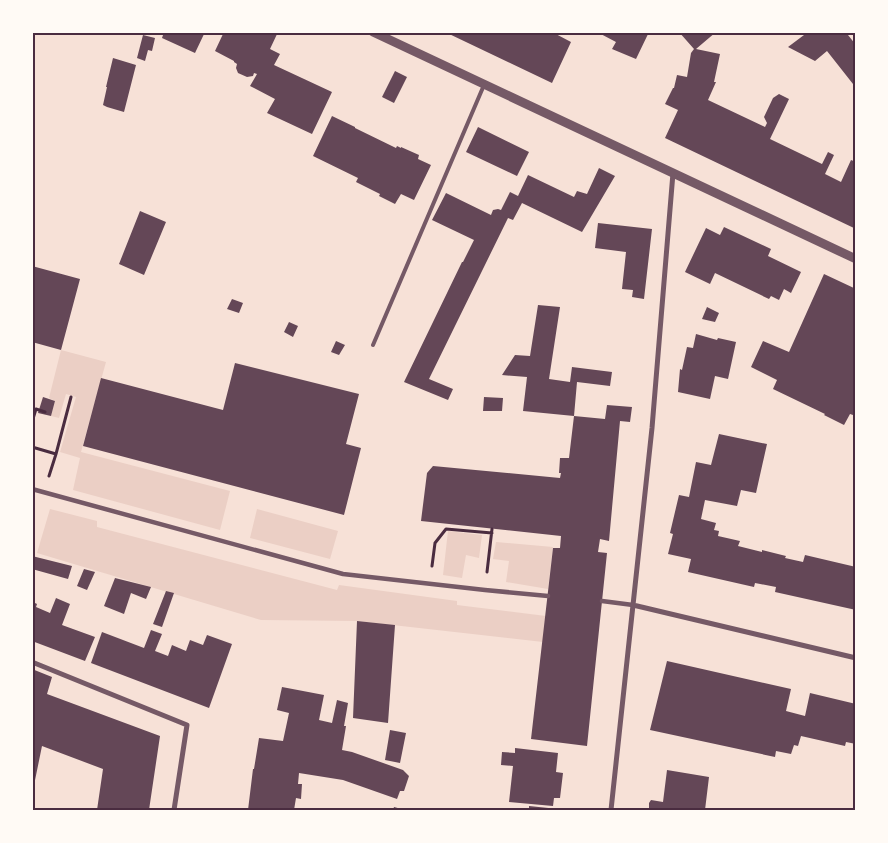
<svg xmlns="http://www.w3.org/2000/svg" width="888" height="843" font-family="Manrope,sans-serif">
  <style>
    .green { fill: #ebcfc5 }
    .building { fill: #644757 }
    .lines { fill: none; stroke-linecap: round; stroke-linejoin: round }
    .path { stroke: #4a2c40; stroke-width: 3 }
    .service { stroke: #755966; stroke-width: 4 }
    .pedestrian { stroke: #755966; stroke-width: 4.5 }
    .minor { stroke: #755966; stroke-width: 5 }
    .tertiary { stroke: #755966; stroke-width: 9 }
    .neatline { fill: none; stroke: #4a2c40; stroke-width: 2 }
  </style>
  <rect width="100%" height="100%" fill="#f7e1d7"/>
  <path class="green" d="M 61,350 L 106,362 L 81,452 L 230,491 L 220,530 L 73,490 L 80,458 L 60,452 L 76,397 L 66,394 L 59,418 L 51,416 L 55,401 L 49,398 Z
    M 50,509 L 97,521 L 97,527 L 337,590 L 339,585 L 457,601 L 457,605 L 546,616 L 543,642 L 357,621 L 261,620 L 37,553 Z
    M 257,509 L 338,531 L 330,559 L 250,538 Z
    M 448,531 L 482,535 L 479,558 L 466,555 L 462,578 L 443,575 Z
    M 496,542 L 553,547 L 548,589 L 506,582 L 509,561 L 493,559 Z"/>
  <path class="building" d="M 164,32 L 205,32 L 195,53 L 162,38 Z
    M 220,32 L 278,32 L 270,49 L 280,54 L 274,65 L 332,92 L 312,134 L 267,113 L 275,99 L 250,86 L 257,74 L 254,73 L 253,76 L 247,77 L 238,73 L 236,68 L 237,64 L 234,62 L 234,61 L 215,51 L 223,34 Z
    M 445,32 L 552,32 L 571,42 L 552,83 Z
    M 597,32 L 649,32 L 636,59 L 612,49 L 616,42 Z
    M 679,32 L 716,32 L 696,49 L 720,54 L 714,82 L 716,82 L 708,100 L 765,127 L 767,123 L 764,117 L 773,98 L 779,94 L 789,99 L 770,139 L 822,164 L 828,152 L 834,155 L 825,174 L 841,182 L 851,160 L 856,162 L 856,229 L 665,138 L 678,110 L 665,104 L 673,88 L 674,88 L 677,75 L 687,77 L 691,53 L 694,49 Z
    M 808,32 L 850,32 L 848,35 L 856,45 L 856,82 L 853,84 L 827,51 L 815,61 L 788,47 Z
    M 143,35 L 155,38 L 152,51 L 148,50 L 145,61 L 137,58 Z
    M 113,58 L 136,65 L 124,112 L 107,107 L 103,105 L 107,87 L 106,87 Z
    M 395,71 L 407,77 L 394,103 L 382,97 Z
    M 332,116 L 355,127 L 355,128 L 396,148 L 397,146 L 401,148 L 401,147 L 419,155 L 418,159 L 431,165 L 414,200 L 401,194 L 395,204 L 379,196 L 380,194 L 356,182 L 358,178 L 313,156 Z
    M 478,127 L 529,152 L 517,176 L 466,152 Z
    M 599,168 L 615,176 L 582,232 L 522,203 L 513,220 L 508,218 L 429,379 L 453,389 L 448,400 L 404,382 L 462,262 L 463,262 L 474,240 L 432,220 L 446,193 L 491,215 L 493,210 L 498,209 L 501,210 L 510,192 L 518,196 L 528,175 L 574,197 L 577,191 L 587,194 Z
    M 140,211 L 166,222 L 144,275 L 119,264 Z
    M 598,223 L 652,229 L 644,299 L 632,297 L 633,290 L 622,289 L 626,252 L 595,248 Z
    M 724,227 L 771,249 L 768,256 L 801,272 L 791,293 L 784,289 L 779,300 L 771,296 L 769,299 L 715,273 L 710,284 L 685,272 L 706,228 L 720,235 Z
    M 32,266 L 80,279 L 61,350 L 32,342 Z
    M 824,274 L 856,289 L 856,380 L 853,385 L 856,386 L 856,416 L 850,414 L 844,425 L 824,415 L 825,414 L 773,389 L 777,380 L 751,367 L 763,341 L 789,352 Z
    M 232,299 L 243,303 L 239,313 L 227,309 Z
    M 538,305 L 560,307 L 549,379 L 570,382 L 572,367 L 612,372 L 610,386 L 577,382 L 574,416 L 523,411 L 527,377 L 502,375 L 515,355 L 530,356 Z
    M 707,307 L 719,313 L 715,322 L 702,319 Z
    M 289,322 L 298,326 L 293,337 L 284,332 Z
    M 696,334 L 717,340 L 718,338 L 736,342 L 728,379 L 715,376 L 710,399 L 678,392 L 680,369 L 682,370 L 687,347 L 693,348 Z
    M 336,341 L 345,345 L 339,355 L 331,352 Z
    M 235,363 L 359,394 L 346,444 L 361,448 L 344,515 L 83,446 L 101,378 L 223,410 Z
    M 43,397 L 55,401 L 51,416 L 38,413 Z
    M 484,397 L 503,398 L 502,411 L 483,411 Z
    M 607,405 L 632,407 L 630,422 L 620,421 L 609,541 L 600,539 L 598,552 L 607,553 L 587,746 L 531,739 L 553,548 L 560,548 L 561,536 L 421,521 L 427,473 L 433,466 L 560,478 L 561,473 L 559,473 L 560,458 L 569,458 L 574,416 L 605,419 Z
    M 719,434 L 767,444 L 756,493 L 741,490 L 737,506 L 705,500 L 701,519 L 716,523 L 714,530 L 719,531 L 718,536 L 740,541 L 738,546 L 762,552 L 762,550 L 786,556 L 785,558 L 803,562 L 805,555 L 856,567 L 856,610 L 775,592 L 776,587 L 755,583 L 754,587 L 688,572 L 691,559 L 668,554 L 673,534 L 670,533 L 679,495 L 689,497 L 696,462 L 711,465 Z
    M 32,556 L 72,566 L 68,579 L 32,569 Z
    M 84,569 L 95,572 L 87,590 L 77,586 Z
    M 115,578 L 151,587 L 146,599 L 131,593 L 124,614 L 104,606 Z
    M 166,591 L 174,593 L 162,627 L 153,624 Z
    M 56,598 L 70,604 L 62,625 L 95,637 L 85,661 L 32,641 L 33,602 L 37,604 L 36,607 L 50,613 Z
    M 357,621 L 395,625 L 388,723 L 353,718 Z
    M 151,630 L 162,634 L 155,651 L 168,656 L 172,645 L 186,651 L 190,640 L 203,645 L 207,635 L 232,644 L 209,708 L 91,663 L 102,632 L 144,648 Z
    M 667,661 L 791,689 L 786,711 L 805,716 L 810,693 L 856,704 L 856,744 L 846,742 L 845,746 L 801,736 L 798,746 L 794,745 L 791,754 L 776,751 L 775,757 L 650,730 Z
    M 32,669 L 52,677 L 47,694 L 160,736 L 149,810 L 97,810 L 103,769 L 42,746 L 33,790 L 32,790 Z
    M 282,687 L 324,695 L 319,720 L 332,723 L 337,700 L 348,703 L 344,726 L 346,726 L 342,750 L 352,752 L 403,770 L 409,776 L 404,791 L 400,791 L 397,799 L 343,780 L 299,773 L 298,784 L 302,784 L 301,799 L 296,798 L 294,810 L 248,810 L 253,769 L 254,769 L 259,738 L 283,741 L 289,713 L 277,710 Z
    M 390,730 L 406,733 L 400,763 L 385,760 Z
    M 515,748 L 558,753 L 556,772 L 563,773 L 560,798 L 554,798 L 553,806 L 509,802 L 513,766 L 501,765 L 502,752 L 515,753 Z
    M 667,770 L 709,777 L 705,810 L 649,810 L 649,803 L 651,800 L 663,802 Z
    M 529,806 L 558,809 L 558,810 L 529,810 Z
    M 394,807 L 405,810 L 393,810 Z"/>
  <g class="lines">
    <path class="path" d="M 32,422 L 36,409 L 45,412
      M 32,447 L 56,454 L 49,476
      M 56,454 L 71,397
      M 432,566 L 435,543 L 446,529 L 492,533
      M 487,572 L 492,529"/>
    <path class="service" d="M 373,345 L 484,85"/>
    <path class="pedestrian" d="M 32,489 L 343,574 L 485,590 L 548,596
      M 602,601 L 633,605"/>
    <path class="minor" d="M 633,605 L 856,658
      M 32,662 L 187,725 L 174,810
      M 611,810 L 652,428 L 673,173"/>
    <path class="tertiary" d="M 373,32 L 856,259"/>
  </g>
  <rect width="888" height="843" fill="none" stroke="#fffaf5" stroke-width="68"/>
  <rect x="34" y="34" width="820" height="775" class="neatline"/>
</svg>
